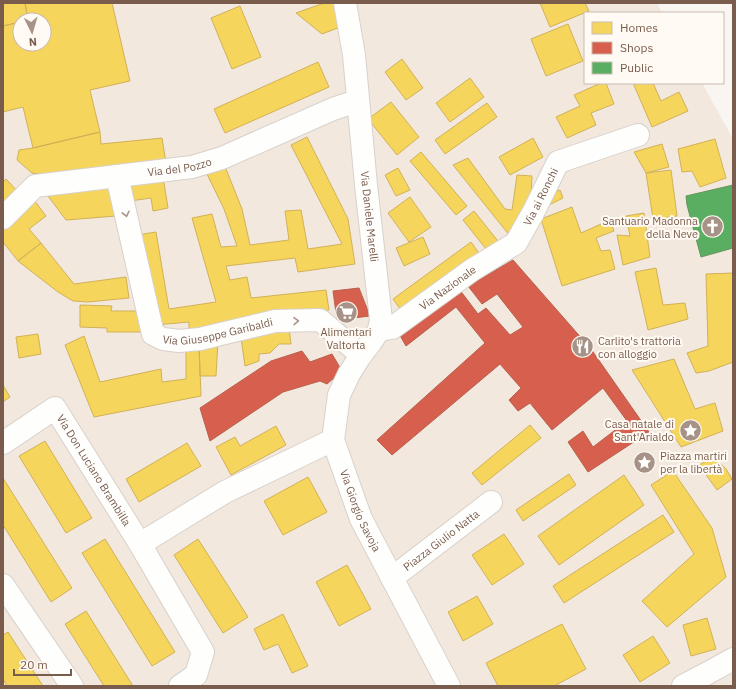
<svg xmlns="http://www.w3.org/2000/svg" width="736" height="689" font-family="'IBM Plex Sans',sans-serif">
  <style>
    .residential { fill: #f2e8de; fill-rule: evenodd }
    .homes { fill: #f6d55c; stroke: #d1b158 }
    .shops { fill: #d6604d; stroke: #ba5f4d }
    .public { fill: #5aae61; stroke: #64955b }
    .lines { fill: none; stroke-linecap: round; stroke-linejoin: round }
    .minor-casing { stroke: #d7d1cb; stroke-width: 24 }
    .secondary-casing { stroke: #d9d2cb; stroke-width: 24 }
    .minor { stroke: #fefefd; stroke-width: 22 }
    .secondary { stroke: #fefefd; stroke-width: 22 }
    .oneway { stroke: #a8958b }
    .labels { text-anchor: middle; stroke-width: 4; stroke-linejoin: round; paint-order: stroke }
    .street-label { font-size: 11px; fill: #7a5c4d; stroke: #fffaf3 }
    .poi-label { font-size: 11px; fill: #7a5c4d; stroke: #fffaf3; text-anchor: end }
  </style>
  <rect width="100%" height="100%" fill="#f9f5f0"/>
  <path class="residential" d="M 3,3 L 657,3 L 662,13 L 585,13 L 585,83 L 702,83 L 733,139 L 733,686 L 3,686 ZM 20,20 L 44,20 L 44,44 L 20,44 Z"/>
  <path class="homes" d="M 3,3 L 25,3 L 28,20 L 20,20 L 20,22 L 3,26 Z
    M 25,3 L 112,3 L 130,81 L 90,90 L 100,132 L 33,148 L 23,107 L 3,112 L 3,26 L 20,22 L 20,44 L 44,44 L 44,20 L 28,20 Z
    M 324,3 L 334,3 L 343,26 L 322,34 L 296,13 Z
    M 540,3 L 585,3 L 589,11 L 550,27 Z
    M 240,6 L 261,57 L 232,69 L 211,18 Z
    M 568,24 L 583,61 L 546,76 L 531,39 Z
    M 402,59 L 423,88 L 406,100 L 385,72 Z
    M 318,62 L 329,87 L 225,133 L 214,109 Z
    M 470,78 L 484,97 L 450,122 L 436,103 Z
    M 601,83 L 606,83 L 614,104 L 591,113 L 596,125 L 567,138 L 556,117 L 580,106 L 574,95 Z
    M 633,83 L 653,83 L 661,101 L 679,92 L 688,111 L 652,127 Z
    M 391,102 L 419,137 L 397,155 L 368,119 Z
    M 487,103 L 497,117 L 445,154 L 435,140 Z
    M 100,132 L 101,144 L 162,138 L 166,163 L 51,176 L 32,173 L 17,160 L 19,150 L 33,148 Z
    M 307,137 L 348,219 L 355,264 L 298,272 L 295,258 L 226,266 L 230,280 L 247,277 L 251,298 L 326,290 L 329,310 L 273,316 L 189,338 L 189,322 L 155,325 L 137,235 L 156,232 L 169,309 L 216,302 L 192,218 L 212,214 L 221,247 L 237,246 L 224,209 L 204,168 L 224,164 L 242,209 L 250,245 L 289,240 L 285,211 L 301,210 L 308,249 L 342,244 L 291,145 Z
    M 533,138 L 543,157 L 510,175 L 499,157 Z
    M 715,139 L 726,178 L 700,187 L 692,171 L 682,172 L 678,149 Z
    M 662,144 L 669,167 L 646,173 L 634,152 Z
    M 421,152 L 467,206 L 456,215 L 410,161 Z
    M 468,158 L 505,209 L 512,210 L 517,175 L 532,176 L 531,196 L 510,236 L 453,165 Z
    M 398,168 L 410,190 L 396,196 L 385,175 Z
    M 671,170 L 677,216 L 653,219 L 646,173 Z
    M 163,177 L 168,208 L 153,211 L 151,198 L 130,201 L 127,183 Z
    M 6,179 L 19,193 L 3,208 L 3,182 Z
    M 110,185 L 116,216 L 66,220 L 45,192 Z
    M 560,190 L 563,198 L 547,206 L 543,197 Z
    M 410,197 L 431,227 L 409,242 L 388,213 Z
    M 34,200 L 46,216 L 29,229 L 41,243 L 18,261 L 3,242 L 3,224 Z
    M 572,207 L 581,233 L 610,220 L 614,231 L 596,238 L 601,251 L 610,250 L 615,269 L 562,286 L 541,219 Z
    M 474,211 L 501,245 L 490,254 L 463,220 Z
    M 644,213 L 650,257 L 623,265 L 617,235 L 630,236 L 626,216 Z
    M 423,237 L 430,254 L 404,266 L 396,248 Z
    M 471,242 L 481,256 L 403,313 L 393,299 Z
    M 41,243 L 74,284 L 126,277 L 129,298 L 88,302 L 73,301 L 58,292 L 18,261 Z
    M 656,268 L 663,305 L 685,303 L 688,319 L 648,330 L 635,272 Z
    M 733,273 L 733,362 L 709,371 L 696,373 L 687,353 L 708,346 L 706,274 Z
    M 80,305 L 112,306 L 111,311 L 143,311 L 142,332 L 107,332 L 107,328 L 80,327 Z
    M 289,328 L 291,344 L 279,344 L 270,353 L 259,354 L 259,361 L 245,366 L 241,338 Z
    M 38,334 L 41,354 L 19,358 L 16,337 Z
    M 84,336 L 100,382 L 161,369 L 162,382 L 186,379 L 186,345 L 199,343 L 201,396 L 94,417 L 65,345 Z
    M 218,340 L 216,376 L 200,376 L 199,343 Z
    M 674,359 L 695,409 L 715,403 L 723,431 L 681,447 L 632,370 Z
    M 3,385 L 10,397 L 3,402 Z
    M 530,425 L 541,438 L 482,485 L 472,473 Z
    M 276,426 L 286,445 L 231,475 L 216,447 L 235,437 L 240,446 Z
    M 45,441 L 92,518 L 66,533 L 19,456 Z
    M 187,443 L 201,466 L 139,502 L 126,479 Z
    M 713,457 L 726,469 L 732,479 L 717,490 L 699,465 Z
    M 673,471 L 712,528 L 726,577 L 667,627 L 642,601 L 694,554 L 651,485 Z
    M 569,474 L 576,485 L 523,521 L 516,510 Z
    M 624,475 L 644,505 L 559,565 L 538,536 Z
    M 308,477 L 327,512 L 283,535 L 264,501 Z
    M 3,478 L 72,588 L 51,602 L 3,525 Z
    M 663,515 L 674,532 L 564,603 L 553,586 Z
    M 504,534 L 524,564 L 492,585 L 472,555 Z
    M 105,539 L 175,652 L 152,666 L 82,553 Z
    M 198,539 L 248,617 L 223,633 L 174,555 Z
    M 347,565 L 371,609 L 339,626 L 316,582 Z
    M 477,596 L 493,624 L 463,641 L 448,612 Z
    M 86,611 L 133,686 L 104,686 L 65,624 Z
    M 283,614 L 308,666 L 292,673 L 278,644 L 264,650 L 254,629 Z
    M 707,618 L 716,649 L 691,656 L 683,625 Z
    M 562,624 L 586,669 L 554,686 L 498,686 L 486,663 Z
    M 8,632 L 43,686 L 7,686 L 3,679 L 3,635 Z
    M 653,636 L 670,663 L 640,682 L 623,655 Z"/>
  <path class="shops" d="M 513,260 L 591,349 L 649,432 L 588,472 L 568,442 L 583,431 L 593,447 L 627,421 L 603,388 L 552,430 L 530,403 L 518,411 L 509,400 L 521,388 L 500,364 L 392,455 L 377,440 L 485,343 L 456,307 L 406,346 L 398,332 L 456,285 L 478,314 L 486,308 L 510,335 L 523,327 L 497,294 L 482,304 L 468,286 Z
    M 359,288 L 370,316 L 337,320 L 333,291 Z
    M 302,351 L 310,362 L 332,354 L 342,371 L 327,384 L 320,381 L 283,392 L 210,441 L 200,408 L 271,361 Z"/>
  <path class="public" d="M 733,185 L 733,248 L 701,257 L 687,205 L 686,196 Z"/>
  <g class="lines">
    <defs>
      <g id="minor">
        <path id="s1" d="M 345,3 L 354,55 L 366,185 L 381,320 L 379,330 L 371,342 L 361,355 L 349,374 L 339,395 L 333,440 L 361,519 L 449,686"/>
        <path id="s2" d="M 117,176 L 153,334 L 163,339 L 179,341 L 200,339 L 275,321 L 320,320 L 361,355"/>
        <path id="s3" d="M 3,218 L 35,186 L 192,167 L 222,158 L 333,109 L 348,104 L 358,102"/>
        <path id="s4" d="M 379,330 L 392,328 L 472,270 L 516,243 L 534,211 L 558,162 L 638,135"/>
        <path id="s5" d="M 3,443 L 55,408 L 140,544 L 203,652 L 196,675 L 180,686"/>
        <path d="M 140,544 L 225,492 L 333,440"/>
        <path id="s6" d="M 392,578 L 491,502"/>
        <path d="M 3,585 L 72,686"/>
      </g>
      <path id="secondary" d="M 683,686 L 706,674 L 733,659"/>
    </defs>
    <use href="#minor" class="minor-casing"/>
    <use href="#secondary" class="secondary-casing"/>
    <use href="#minor" class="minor"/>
    <use href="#secondary" class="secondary"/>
  </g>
  <defs><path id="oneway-chevron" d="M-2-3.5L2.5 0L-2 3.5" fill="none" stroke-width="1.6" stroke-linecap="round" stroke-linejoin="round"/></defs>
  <g class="oneway">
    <use href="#oneway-chevron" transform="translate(126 214) rotate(77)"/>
    <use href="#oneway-chevron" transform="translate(296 321) rotate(-1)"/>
  </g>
  <defs>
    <symbol id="church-disc" viewBox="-11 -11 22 22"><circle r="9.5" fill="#a69286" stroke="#fffaf3"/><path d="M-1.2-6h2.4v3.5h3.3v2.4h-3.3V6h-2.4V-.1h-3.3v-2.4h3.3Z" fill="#fff"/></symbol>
    <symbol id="supermarket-disc" viewBox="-11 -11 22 22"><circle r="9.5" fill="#a69286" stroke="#fffaf3"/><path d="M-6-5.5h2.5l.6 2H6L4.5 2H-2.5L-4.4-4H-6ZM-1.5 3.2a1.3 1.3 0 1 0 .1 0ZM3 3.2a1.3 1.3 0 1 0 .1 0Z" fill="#fff"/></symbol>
    <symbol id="restaurant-disc" viewBox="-11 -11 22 22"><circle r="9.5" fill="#a69286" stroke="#fffaf3"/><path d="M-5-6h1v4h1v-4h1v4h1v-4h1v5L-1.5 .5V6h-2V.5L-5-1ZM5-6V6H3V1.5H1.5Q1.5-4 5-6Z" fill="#fff"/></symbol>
    <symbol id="sight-disc" viewBox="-11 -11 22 22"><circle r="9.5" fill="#a69286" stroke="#fffaf3"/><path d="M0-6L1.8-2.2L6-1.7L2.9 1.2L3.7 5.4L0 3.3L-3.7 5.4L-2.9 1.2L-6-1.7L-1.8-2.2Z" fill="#fff"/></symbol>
  </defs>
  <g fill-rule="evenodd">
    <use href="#church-disc" x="700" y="214" width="25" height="25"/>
    <use href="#supermarket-disc" x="334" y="300" width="25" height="25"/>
    <use href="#restaurant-disc" x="570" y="334" width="25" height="25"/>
    <use href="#sight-disc" x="678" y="418" width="25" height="25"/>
    <use href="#sight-disc" x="632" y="450" width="25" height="25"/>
  </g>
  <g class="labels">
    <g class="street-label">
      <text dy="4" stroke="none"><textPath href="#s3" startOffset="191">Via del Pozzo</textPath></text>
      <text dy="4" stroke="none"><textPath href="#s4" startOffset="216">Via ai Ronchi</textPath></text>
      <text dy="4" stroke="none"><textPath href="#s1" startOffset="215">Via Daniele Marelli</textPath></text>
      <text dy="4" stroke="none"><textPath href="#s4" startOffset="82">Via Nazionale</textPath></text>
      <text dy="4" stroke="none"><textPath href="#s2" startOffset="229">Via Giuseppe Garibaldi</textPath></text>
      <text dy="4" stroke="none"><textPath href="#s5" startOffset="136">Via Don Luciano Brambilla</textPath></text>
      <text dy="4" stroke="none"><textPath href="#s1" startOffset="527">Via Giorgio Savoja</textPath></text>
      <text dy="4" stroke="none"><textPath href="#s6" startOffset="62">Piazza Giulio Natta</textPath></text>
    </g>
    <g class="poi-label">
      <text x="698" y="225">Santuario Madonna<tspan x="698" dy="13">della Neve</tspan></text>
      <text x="346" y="336" text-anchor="middle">Alimentari<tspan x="346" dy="13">Valtorta</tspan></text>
      <text x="598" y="345" text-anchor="start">Carlito's trattoria<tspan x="598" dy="13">con alloggio</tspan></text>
      <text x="674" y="428">Casa natale di<tspan x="674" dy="13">Sant'Arialdo</tspan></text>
      <text x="660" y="460" text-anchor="start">Piazza martiri<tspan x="660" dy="13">per la libertà</tspan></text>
    </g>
  </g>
  <rect width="736" height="689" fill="none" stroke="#7a5c4d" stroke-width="8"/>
  <rect x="584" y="12" width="140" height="72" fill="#fffaf3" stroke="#cabbb1"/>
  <rect x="592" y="22" width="20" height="12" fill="#f6d55c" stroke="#cabbb1"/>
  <text x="620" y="32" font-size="12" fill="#7a5c4d">Homes</text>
  <rect x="592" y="42" width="20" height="12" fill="#d6604d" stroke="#cabbb1"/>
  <text x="620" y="52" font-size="12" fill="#7a5c4d">Shops</text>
  <rect x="592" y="62" width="20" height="12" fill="#5aae61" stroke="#cabbb1"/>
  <text x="620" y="72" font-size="12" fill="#7a5c4d">Public</text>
  <g transform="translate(32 32) rotate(175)"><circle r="19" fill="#fffaf3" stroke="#cabbb1"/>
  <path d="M0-3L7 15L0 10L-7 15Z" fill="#a69286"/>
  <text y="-6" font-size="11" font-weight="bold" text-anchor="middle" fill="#7a5c4d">N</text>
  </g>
  <path d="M14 669v6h57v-6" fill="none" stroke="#7a5c4d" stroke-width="2"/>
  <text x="20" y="669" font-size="12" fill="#7a5c4d" stroke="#fffaf3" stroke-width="3" paint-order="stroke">20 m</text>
</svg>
